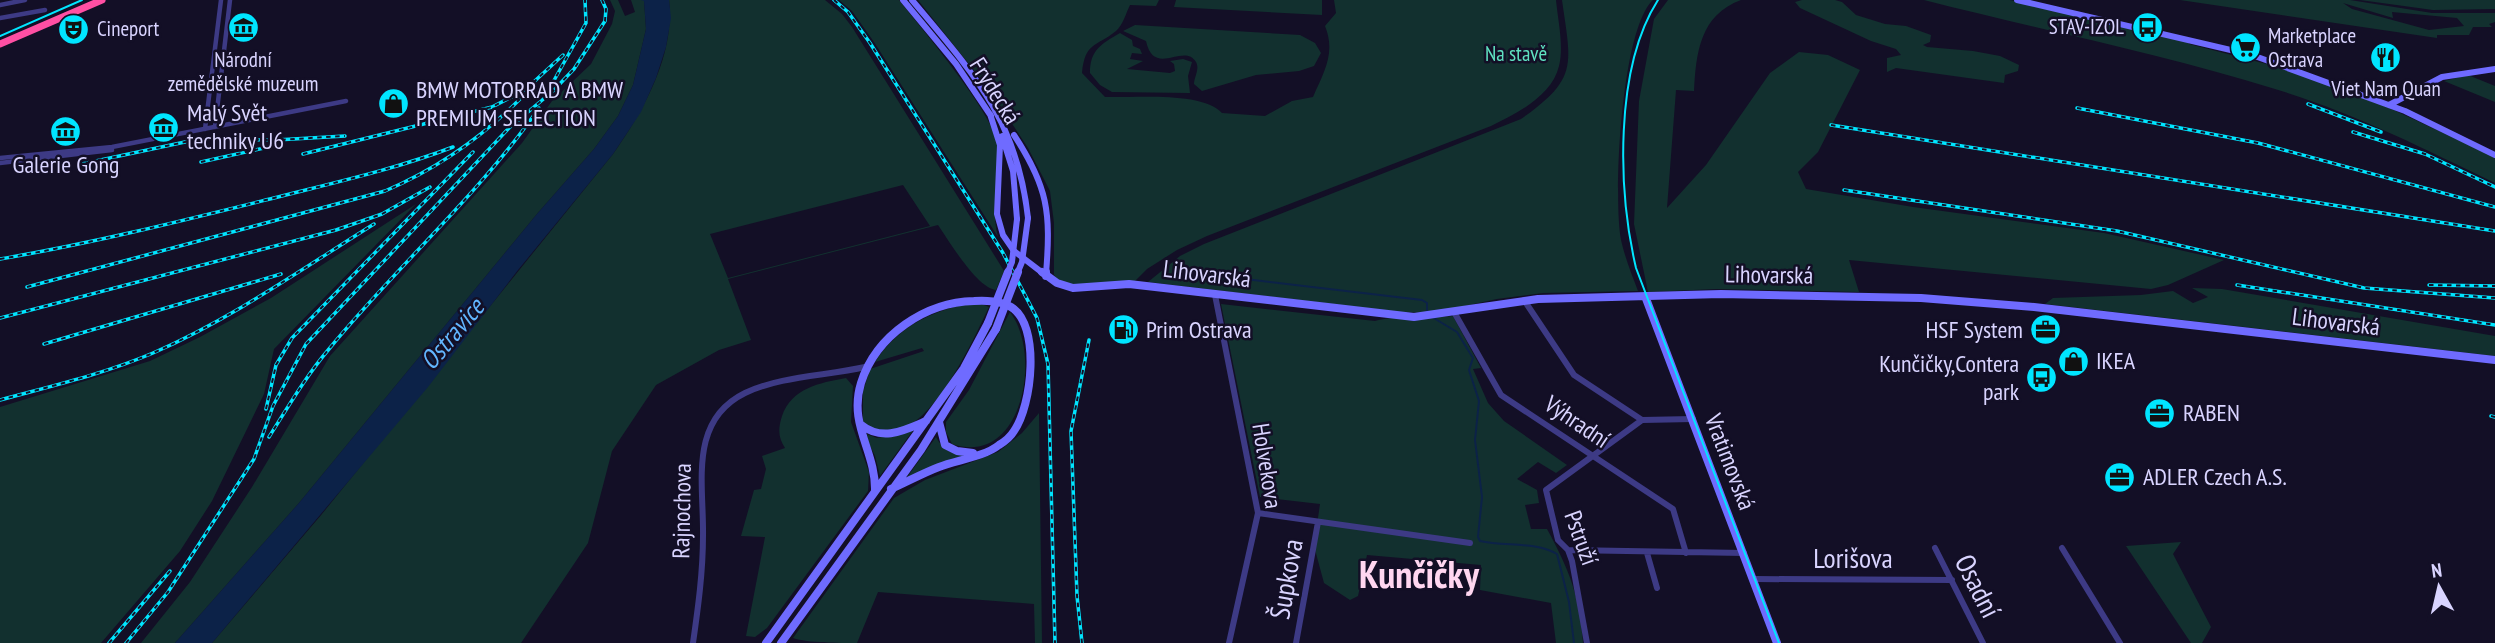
<svg xmlns="http://www.w3.org/2000/svg" width="2495" height="643" font-family="'PT Sans Narrow',sans-serif">
  <style>
    .green { fill: #12302f; fill-rule: evenodd }
    .water { fill: #0c2248 }
    .lines { fill: none; stroke-linecap: round; stroke-linejoin: round }
    .stream { stroke: #0c2248; stroke-width: 2 }
    .street-far1 { stroke: #3d3a85; stroke-width: 4.5 }
    .street { stroke: #3d3a85; stroke-width: 6 }
    .secondary-far1 { stroke: #6f6bff; stroke-width: 6 }
    .secondary { stroke: #6f6bff; stroke-width: 8 }
    .highway { stroke: #ff4fa3; stroke-width: 7 }
    .tram { stroke: #00e5ff; stroke-width: 2 }
    .rail-casing { stroke: #00e5ff; stroke-width: 3.5 }
    .rail { stroke: #130f26; stroke-width: 2; stroke-dasharray: 4.5; stroke-linecap: butt }
    .secondary-bridge-far1 { stroke: #6f6bff; stroke-width: 6 }
    .secondary-bridge { stroke: #6f6bff; stroke-width: 8 }
    .labels { text-anchor: middle; stroke-width: 5; stroke-linejoin: round; paint-order: stroke }
    .far-poi-label { font-size: 21px; fill: #d9d4ff; stroke: #130f26; text-anchor: start }
    .far-park-label { font-size: 21px; fill: #5fe0c0; stroke: #130f26 }
    .poi-label { font-size: 24px; fill: #d9d4ff; stroke: #130f26; text-anchor: start }
    .street-label { font-size: 24px; fill: #d9d4ff; stroke: #130f26 }
    .water-label { font-size: 26px; font-style: italic; fill: #62b6ff; stroke: #130f26 }
    .near-street-label { font-size: 28px; fill: #d9d4ff; stroke: #130f26 }
    .near-district-label { font-size: 38px; font-weight: bold; fill: #ffd6f0; stroke: #130f26 }
  </style>
  <rect width="100%" height="100%" fill="#130f26"/>
  <path class="green" d="M 610,0 L 618,0 L 625,16 L 635,12 L 631,0 L 644,0 L 646,29 L 633,85 L 618,116 L 594,149 L 537,214 L 299,503 L 175,643 L 141,643 L 190,582 L 252,487 L 330,356 L 522,143 L 552,101 L 591,64 L 612,24 L 615,11 Z
    M 669,0 L 825,0 L 842,14 L 852,27 L 1001,266 L 1004,271 L 996,290 C 977,288 949,241 938,225 L 728,279 L 751,340 L 719,350 L 656,385 L 612,451 L 588,543 L 521,643 L 212,643 L 322,514 L 613,154 C 644,110 675,55 669,0 ZM 903,185 L 930,226 L 728,278 L 710,234 Z
    M 839,0 L 899,0 C 921,28 995,115 998,146 C 1000,177 990,207 998,237 L 874,42 L 852,11 Z
    M 918,0 L 1159,0 L 1156,6 L 1130,5 C 1126,13 1123,25 1116,31 C 1096,47 1085,42 1082,73 L 1105,97 C 1134,98 1202,91 1222,113 L 1265,116 L 1292,101 L 1313,97 C 1324,72 1336,53 1325,26 L 1336,13 L 1334,0 L 1556,0 C 1558,21 1564,46 1559,66 C 1552,96 1516,114 1491,126 L 1207,236 L 1177,250 L 1147,269 L 1134,282 L 1074,286 L 1060,282 L 1054,275 L 1054,223 L 1050,191 L 1028,148 L 992,93 Z
    M 1176,0 L 1322,0 L 1322,15 L 1174,7 Z
    M 1562,0 L 1653,0 C 1621,29 1613,197 1621,240 C 1625,258 1632,275 1638,291 L 1543,293 L 1497,299 L 1432,313 L 1399,312 L 1148,282 L 1180,256 L 1204,244 L 1521,119 C 1579,78 1571,65 1562,0 Z
    M 1668,0 L 1741,0 C 1700,15 1696,53 1694,91 L 1676,90 L 1667,208 L 1706,165 L 1770,73 L 1799,52 L 1828,55 L 1860,70 L 1818,152 L 1798,172 L 1806,189 L 1913,207 L 2104,233 L 2224,260 L 2168,285 L 2151,289 L 1849,260 L 1859,292 L 1716,289 L 1648,292 L 1634,224 L 1639,101 L 1654,19 Z
    M 1802,0 L 1835,0 L 1842,2 L 1856,15 L 1885,24 L 1906,26 L 1931,35 L 1930,42 L 1923,45 L 1927,47 L 1973,51 L 2000,56 L 2019,65 L 2018,71 L 2005,75 L 2004,83 L 1896,68 L 1887,72 L 1887,58 L 1901,55 L 1896,49 L 1871,41 L 1800,8 L 1795,2 Z
    M 1924,0 L 2010,0 L 2188,41 L 2189,44 L 2278,67 L 2385,106 L 2495,157 L 2495,183 C 2423,148 2352,112 2275,89 C 2160,53 2041,30 1924,0 Z
    M 2180,0 L 2350,0 L 2432,13 L 2495,13 L 2495,22 L 2489,24 L 2492,27 L 2473,27 L 2469,35 L 2437,35 L 2437,38 ZM 2343,3 L 2393,18 L 2392,12 L 2457,18 L 2464,26 L 2429,30 L 2352,9 Z
    M 2360,0 L 2495,0 L 2495,9 L 2433,10 Z
    M 1135,25 L 1300,35 L 1315,43 L 1321,53 L 1314,66 L 1299,71 L 1256,75 L 1202,91 L 1194,84 C 1194,77 1200,69 1196,62 C 1184,42 1154,78 1146,41 L 1123,31 Z
    M 1120,33 L 1132,40 L 1133,46 L 1140,49 L 1142,54 L 1132,53 L 1130,59 L 1143,61 L 1127,69 L 1170,73 L 1175,71 L 1174,64 L 1170,61 L 1183,59 L 1192,62 L 1188,76 L 1190,93 L 1112,92 L 1100,85 L 1090,73 C 1090,50 1101,44 1120,33 Z
    M 2468,75 L 2495,86 L 2495,102 L 2444,81 Z
    M 416,204 L 274,349 L 264,394 L 212,501 L 180,551 L 101,643 L 0,643 L 0,407 L 150,361 L 200,337 L 271,298 Z
    M 2192,288 L 2222,289 L 2495,336 L 2495,356 L 2045,304 L 2053,298 L 2141,295 L 2173,291 L 2193,303 L 2208,297 Z
    M 979,303 L 989,307 C 972,342 930,438 883,432 C 877,431 869,426 863,424 L 863,392 L 870,369 L 924,351 L 922,348 L 875,362 C 898,326 937,307 979,303 Z
    M 1221,304 L 1375,321 C 1394,315 1430,319 1453,316 L 1481,368 L 1473,369 L 1488,403 L 1504,421 L 1567,465 L 1556,473 L 1538,462 L 1517,479 L 1537,490 L 1539,503 L 1525,505 L 1531,529 L 1547,529 C 1569,569 1580,597 1583,643 L 1556,643 L 1551,603 L 1480,590 L 1481,565 L 1367,555 L 1358,596 L 1350,600 L 1324,583 L 1314,546 L 1320,504 L 1260,497 Z
    M 1010,312 C 1043,355 1022,468 952,444 L 946,432 L 946,422 L 969,390 Z
    M 846,378 L 853,386 L 851,422 L 869,472 L 868,491 L 767,628 L 755,637 L 746,636 L 765,537 L 741,536 L 754,490 L 761,489 L 766,469 L 762,456 L 785,448 C 778,437 778,429 782,416 C 792,388 819,383 846,378 Z
    M 1039,413 L 1042,643 L 1035,643 L 1034,604 L 878,592 L 857,643 C 839,643 808,643 793,638 L 894,498 L 925,480 L 998,452 L 1022,433 Z
    M 914,429 L 880,476 L 875,456 L 864,433 L 877,438 Z
    M 936,437 C 943,450 951,454 965,455 L 905,480 Z
    M 2181,542 L 2173,554 L 2211,627 L 2202,643 L 2191,643 L 2126,546 Z"/>
  <path class="water" d="M 641,0 L 669,0 L 671,18 L 666,47 L 656,78 L 641,112 L 613,154 L 518,270 L 428,387 L 212,643 L 175,643 L 299,503 L 537,214 L 594,149 L 618,116 L 633,85 L 646,29 L 644,1 Z"/>
  <g class="lines">
    <path class="stream" d="M 1237,278 L 1422,300 L 1427,303 L 1427,313
      M 1432,317 L 1457,332 L 1473,358 L 1469,370 L 1479,401 L 1475,440 L 1482,497 L 1478,537 L 1480,541 C 1505,547 1535,541 1557,554 L 1569,602 L 1574,643"/>
    <path class="street-far1" d="M 0,5 L 25,0
      M 0,18 L 45,10
      M 215,127 L 230,0
      M 205,129 L 221,0
      M 0,158 L 112,147 L 346,101
      M 0,163 L 112,150"/>
    <path class="street" d="M 1215,295 L 1258,513 L 1229,643
      M 1524,300 L 1574,375 L 1642,420
      M 1454,312 L 1501,395 L 1673,509 L 1686,553
      M 1258,513 L 1470,543
      M 1935,548 L 1983,643
      M 2062,548 L 2120,643
      M 1568,550 L 1744,553
      M 1647,553 L 1657,588
      M 1755,579 L 1952,580
      M 693,643 C 698,608 703,572 703,536 C 704,484 688,421 745,393 C 781,376 826,376 865,367
      M 1296,643 L 1318,522
      M 1587,643 L 1572,561 L 1568,550 L 1558,540 L 1546,490 L 1642,420 L 1693,419"/>
    <path class="secondary-far1" d="M 903,0 L 956,64 L 991,116
      M 912,0 C 973,73 1017,119 1028,218
      M 2017,0 L 2252,55 L 2405,111 L 2495,155
      M 2389,105 L 2442,77 L 2495,69
      M 990,114 L 1000,145 L 997,214 L 1003,235 L 1014,251 L 1044,274
      M 1014,135 C 1048,187 1051,212 1046,274
      M 1002,136 L 1013,171 L 1017,219"/>
    <path class="secondary" d="M 1042,272 L 1057,283 L 1073,288 L 1129,284 L 1414,317 L 1538,299 L 1721,294 L 1921,298 L 2034,307 L 2495,360
      M 1046,276 L 1046,272
      M 1645,296 L 1777,643
      M 939,422 L 945,445 L 957,451 L 973,453
      M 860,424 C 882,442 903,431 926,421
      M 875,491 C 876,451 848,425 861,383 C 876,335 926,302 974,301 C 985,300 1001,301 1011,307 C 1041,325 1032,406 1014,431 C 1011,436 1004,442 999,445 C 984,457 957,460 939,467 C 923,473 907,482 891,489
      M 766,643 L 964,368 L 988,323
      M 781,643 L 921,450 L 996,329"/>
    <path class="highway" d="M 0,44 L 102,0"/>
    <path class="tram" d="M 1658,0 C 1614,69 1618,191 1636,268 L 1779,643
      M 0,36 L 82,0"/>
    <defs>
      <path id="rail" d="M 834,0 L 848,12 L 870,43 L 1003,253 L 1037,318 L 1048,364 L 1055,643
        M 552,84 L 586,23 L 585,0
        M 2308,104 L 2381,132
        M 2077,108 L 2258,143 L 2495,207
        M 1831,125 L 2495,231
        M 2353,132 L 2425,154 L 2495,187
        M 303,154 L 492,107 L 525,90 L 563,55
        M 201,162 L 273,146
        M 77,165 L 199,139 L 276,140 L 345,136
        M 1844,190 L 2117,231 L 2364,288 L 2495,298
        M 0,259 C 94,243 185,220 278,197 C 337,182 396,169 453,147
        M 2237,285 L 2495,325
        M 2429,285 L 2495,286
        M 27,287 L 385,191 C 437,169 480,139 520,99
        M 0,318 L 336,230 L 382,214 L 430,187
        M 44,344 L 281,274
        M 0,400 C 51,386 104,374 153,353 C 231,319 302,269 374,224
        M 266,409 L 276,365 L 292,338 L 473,152
        M 2491,416 L 2495,417
        M 269,437 C 288,407 306,376 329,349 C 397,266 478,196 539,108
        M 109,643 L 170,571
        M 126,643 L 168,592 L 254,459 L 273,406 L 306,344 L 509,128 L 553,91 L 574,69 L 605,21 L 606,9 L 602,0
        M 1082,643 L 1077,596 L 1071,431 L 1089,340"/>
    </defs>
    <use href="#rail" class="rail-casing"/>
    <use href="#rail" class="rail"/>
    <path class="secondary-bridge-far1" d="M 1007,274 L 1012,262 L 1017,219
      M 1017,274 L 1022,262 L 1028,218"/>
    <path class="secondary-bridge" d="M 988,323 L 1008,272
      M 996,329 L 1018,272"/>
  </g>
  <defs>
    <symbol id="bus-disc" viewBox="-11 -11 22 22"><circle r="9.5" fill="#00e5ff" stroke="#130f26"/><path d="M-5-6H5V4H4V6H2V4H-2V6H-4V4H-5ZM-3.5-4V0h7V-4ZM-3.5 1.2v1.5H-2V1.2ZM2 1.2v1.5H3.5V1.2Z" fill="#111"/></symbol>
    <symbol id="museum-disc" viewBox="-11 -11 22 22"><circle r="9.5" fill="#00e5ff" stroke="#130f26"/><path d="M0-6L6-3V-2H-6V-3ZM-5-1h2V3h-2ZM-1-1h2V3h-2ZM3-1h2V3H3ZM-6 4H6V6H-6Z" fill="#111"/></symbol>
    <symbol id="theatre-disc" viewBox="-11 -11 22 22"><circle r="9.5" fill="#00e5ff" stroke="#130f26"/><path d="M-5-5.5Q0-4 5-5.5V0Q5 5 0 6Q-5 5-5 0ZM-3.3-2.5H-1v1.5H-3.3ZM1-2.5H3.3v1.5H1ZM-2.8 1Q0 5.5 2.8 1Z" fill="#111"/></symbol>
    <symbol id="supermarket-disc" viewBox="-11 -11 22 22"><circle r="9.5" fill="#00e5ff" stroke="#130f26"/><path d="M-6-5.5h2.5l.6 2H6L4.5 2H-2.5L-4.4-4H-6ZM-1.5 3.2a1.3 1.3 0 1 0 .1 0ZM3 3.2a1.3 1.3 0 1 0 .1 0Z" fill="#111"/></symbol>
    <symbol id="restaurant-disc" viewBox="-11 -11 22 22"><circle r="9.5" fill="#00e5ff" stroke="#130f26"/><path d="M-5-6h1v4h1v-4h1v4h1v-4h1v5L-1.5 .5V6h-2V.5L-5-1ZM5-6V6H3V1.5H1.5Q1.5-4 5-6Z" fill="#111"/></symbol>
    <symbol id="shop-disc" viewBox="-11 -11 22 22"><circle r="9.5" fill="#00e5ff" stroke="#130f26"/><path d="M-5-2.5h2.3a2.7 3.5 0 0 1 5.4 0H5L5.5 6h-11ZM-1.5-2.5h3a1.5 2.3 0 0 0-3 0Z" fill="#111"/></symbol>
    <symbol id="fuel-disc" viewBox="-11 -11 22 22"><circle r="9.5" fill="#00e5ff" stroke="#130f26"/><path d="M-5.5-6h7V0h2V4h1.3V-2.5L3-4.5l.8-.8L6-3V5H2.5V1h-1V6h-7ZM-4.2-4.7v3.2H.2V-4.7Z" fill="#111"/></symbol>
    <symbol id="office-disc" viewBox="-11 -11 22 22"><circle r="9.5" fill="#00e5ff" stroke="#130f26"/><path d="M-6-3h4V-5.5h4V-3h4V5H-6ZM-1-4.5V-3h2v-1.5ZM-6 0V1H6V0Z" fill="#111"/></symbol>
  </defs>
  <g fill-rule="evenodd">
    <use href="#bus-disc" x="2130" y="10" width="35" height="35"/>
    <use href="#museum-disc" x="226" y="10" width="35" height="35"/>
    <use href="#theatre-disc" x="56" y="12" width="35" height="35"/>
    <use href="#supermarket-disc" x="2228" y="30" width="35" height="35"/>
    <use href="#restaurant-disc" x="2368" y="40" width="35" height="35"/>
    <use href="#shop-disc" x="376" y="86" width="35" height="35"/>
    <use href="#museum-disc" x="146" y="110" width="35" height="35"/>
    <use href="#museum-disc" x="48" y="114" width="35" height="35"/>
    <use href="#fuel-disc" x="1106" y="312" width="35" height="35"/>
    <use href="#office-disc" x="2028" y="312" width="35" height="35"/>
    <use href="#shop-disc" x="2056" y="344" width="35" height="35"/>
    <use href="#bus-disc" x="2024" y="360" width="35" height="35"/>
    <use href="#office-disc" x="2142" y="396" width="35" height="35"/>
    <use href="#office-disc" x="2102" y="460" width="35" height="35"/>
  </g>
  <g class="labels">
    <g class="far-poi-label">
      <text x="2124" y="34" text-anchor="end">STAV-IZOL</text>
      <text x="97" y="36">Cineport</text>
      <text x="2268" y="43">Marketplace<tspan x="2268" dy="24">Ostrava</tspan></text>
      <text x="243" y="67" text-anchor="middle">Národní<tspan x="243" dy="24">zemědělské muzeum</tspan></text>
      <text x="2386" y="96" text-anchor="middle">Viet Nam Quan</text>
    </g>
    <g class="far-park-label">
      <text x="1516" y="61">Na stavě</text>
    </g>
    <g class="poi-label">
      <text x="416" y="98">BMW MOTORRAD A BMW<tspan x="416" dy="28">PREMIUM SELECTION</tspan></text>
      <text x="187" y="121">Malý Svět<tspan x="187" dy="28">techniky U6</tspan></text>
      <text x="66" y="173" text-anchor="middle">Galerie Gong</text>
      <text x="1146" y="338">Prim Ostrava</text>
      <text x="2023" y="338" text-anchor="end">HSF System</text>
      <text x="2096" y="369">IKEA</text>
      <text x="2019" y="372" text-anchor="end">Kunčičky,Contera<tspan x="2019" dy="28">park</tspan></text>
      <text x="2183" y="421">RABEN</text>
      <text x="2143" y="485">ADLER Czech A.S.</text>
    </g>
    <g class="street-label">
      <text transform="translate(995 91) rotate(58)" y="8">Frýdecká</text>
      <text transform="translate(1207 274) rotate(7)" y="8">Lihovarská</text>
      <text transform="translate(1769 275) rotate(1)" y="8">Lihovarská</text>
      <text transform="translate(2336 322) rotate(7)" y="8">Lihovarská</text>
      <text transform="translate(1577 422) rotate(34)" y="8">Výhradní</text>
      <text transform="translate(1730 462) rotate(69)" y="8">Vratimovská</text>
      <text transform="translate(1267 466) rotate(81)" y="8">Holvekova</text>
      <text transform="translate(682 511) rotate(-89)" y="8">Rajnochova</text>
      <text transform="translate(1581 538) rotate(70)" y="8">Pstruží</text>
    </g>
    <g class="water-label">
      <text transform="translate(452 334) rotate(-50)" y="9">Ostravice</text>
    </g>
    <g class="near-street-label">
      <text x="1853" y="568">Lorišova</text>
      <text transform="translate(1286 579) rotate(-80)" y="10">Šupkova</text>
      <text transform="translate(1978 586) rotate(63)" y="10">Osadní</text>
    </g>
    <g class="near-district-label">
      <text x="1419" y="588">Kunčičky</text>
    </g>
  </g>
  <g transform="translate(2439 587) rotate(352)" stroke="#130f26" stroke-width="5" paint-order="stroke">
  <path d="M0-5L12 26L0 18L-12 26Z" fill="#d9d4ff"/>
  <text y="-10" font-size="19" font-weight="bold" text-anchor="middle" fill="#d9d4ff">N</text>
  </g>
</svg>
